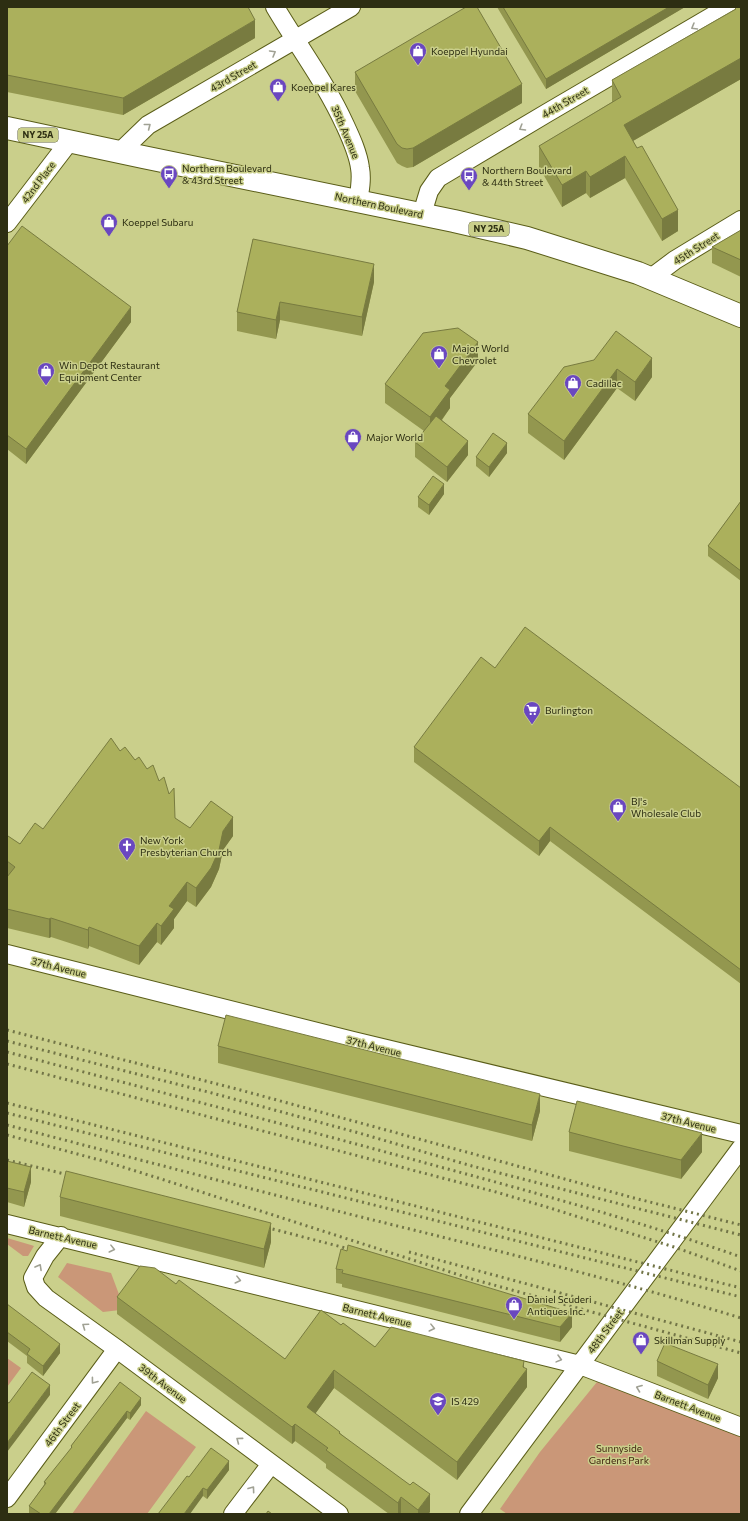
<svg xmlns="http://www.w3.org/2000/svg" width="748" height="1521" font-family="Commissioner,sans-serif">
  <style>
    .green { fill: #ca9778 }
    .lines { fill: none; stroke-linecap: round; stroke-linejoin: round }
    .minor-casing { stroke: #5a5d18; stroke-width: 20 }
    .major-casing { stroke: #5a5d18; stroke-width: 24 }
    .minor { stroke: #fff; stroke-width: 18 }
    .major { stroke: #fff; stroke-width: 22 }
    .rail { stroke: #727547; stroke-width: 3; stroke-dasharray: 2 4; stroke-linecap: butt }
    .wall { fill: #93974f }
    .shaded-wall { fill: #787b40 }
    .building { fill: #abb05c; stroke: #787b40 }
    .oneway { stroke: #a0a194 }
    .labels { text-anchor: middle; stroke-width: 3; stroke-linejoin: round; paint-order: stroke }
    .shield { fill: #cacf8b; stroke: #5c5e36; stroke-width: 1 }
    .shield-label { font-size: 9px; font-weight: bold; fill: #2d2e12 }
    .poi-label { font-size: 10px; fill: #2d2e12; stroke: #cacf8b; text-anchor: start }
    .street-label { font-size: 10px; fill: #2d2e12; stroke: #cacf8b }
    .park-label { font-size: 10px; fill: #422410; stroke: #cacf8b }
  </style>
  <rect width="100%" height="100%" fill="#cacf8b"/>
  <path class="green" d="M 7,1238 L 31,1245 L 34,1246 L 28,1256 L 23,1256 L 7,1244 Z
    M 67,1263 L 111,1273 L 120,1297 L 120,1310 L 103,1312 L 58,1277 Z
    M 7,1358 L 21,1368 L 7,1387 Z
    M 597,1382 L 741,1436 L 741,1514 L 507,1514 L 500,1509 L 540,1452 Z
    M 146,1411 L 196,1447 L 147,1514 L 72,1514 Z"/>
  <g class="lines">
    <defs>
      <path id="minor" d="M 275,7 C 298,46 326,83 345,125 C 351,138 358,153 360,168 C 362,179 360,190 358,201
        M 120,152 L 148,125 L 351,7
        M 422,214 L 429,191 L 438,178 L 547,113 L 728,7
        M 7,223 L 69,142
        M 651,278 L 675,260 L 741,220
        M 7,954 L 353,1041 L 741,1134
        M 7,1224 L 580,1365 L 741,1427
        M 61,1236 L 45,1256 L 33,1278 L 36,1287 L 46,1298 L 117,1349 L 339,1514
        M 7,1498 L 117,1349
        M 233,1514 L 271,1464
        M 469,1514 L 741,1148"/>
      <path id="major" d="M 7,128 L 143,157 L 454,221 L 527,238 L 638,273 L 741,316"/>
    </defs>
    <use href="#minor" class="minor-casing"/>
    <use href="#major" class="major-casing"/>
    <use href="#minor" class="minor"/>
    <use href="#major" class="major"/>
    <path class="rail" d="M 7,1030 L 233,1088 L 634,1198 L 741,1225
      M 7,1041 L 212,1093 L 359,1133 L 472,1166 L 741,1235
      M 7,1052 C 145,1088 284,1124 422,1162 C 529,1191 636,1220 741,1257
      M 7,1064 L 496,1192 L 550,1208 L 674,1247 L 741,1271
      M 7,1103 L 741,1288
      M 7,1113 L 741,1297
      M 7,1125 C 126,1156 246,1188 365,1218 C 491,1249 617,1280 741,1318
      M 7,1135 L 107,1162 L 158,1178 L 472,1279 L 741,1353
      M 7,1160 L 77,1177
      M 261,1226 L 357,1251
      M 409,1252 L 741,1342"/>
  </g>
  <path class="wall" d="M 7,7 L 255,38 L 123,115 L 7,92 Z
    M 497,7 L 685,7 L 546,89 Z
    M 741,7 L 741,79 L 633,141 L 678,231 L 662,241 L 625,178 L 590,198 L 586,193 L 562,207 L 539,167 L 539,146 L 612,102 L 612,80 L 735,9 L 735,8 Z
    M 355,72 L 522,103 L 413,167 L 407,168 L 402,166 L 397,163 L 355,91 Z
    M 741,230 L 741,277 L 712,263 L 712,247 Z
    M 253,239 L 374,282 L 362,336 L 280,320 L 276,339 L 237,331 L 237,312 Z
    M 7,246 L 131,322 L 26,464 L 7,449 Z
    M 594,360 L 652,377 L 635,401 L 617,388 L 564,460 L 528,433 L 528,414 Z
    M 478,361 L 450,398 L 450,408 L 442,420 L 468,455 L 447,482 L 415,457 L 415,442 L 424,431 L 385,403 L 385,384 Z
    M 507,453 L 489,477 L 476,466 L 476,457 Z
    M 444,494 L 429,515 L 418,507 L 418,497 Z
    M 741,501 L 741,581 L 708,556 L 708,546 Z
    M 495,668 L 741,788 L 741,984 L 550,841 L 539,856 L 414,762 L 414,747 Z
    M 120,751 L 175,818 L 190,828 L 233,836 L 223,850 L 219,869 L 211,887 L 196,907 L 187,901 L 174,919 L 174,928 L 161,945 L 157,942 L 139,965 L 89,946 L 88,949 L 51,937 L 49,938 L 7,928 L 7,837 L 20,844 L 43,829 Z
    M 218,1046 L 540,1111 L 532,1141 L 218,1063 Z
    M 569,1132 L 702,1152 L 681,1179 L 569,1151 Z
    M 7,1161 L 31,1182 L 24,1207 L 7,1202 Z
    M 60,1197 L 271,1242 L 264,1268 L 60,1216 Z
    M 336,1269 L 572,1327 L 560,1342 L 342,1287 L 342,1284 L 336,1283 Z
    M 176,1284 L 285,1359 L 341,1325 L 375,1347 L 524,1367 L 527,1387 L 457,1480 L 334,1388 L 315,1414 L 340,1433 L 430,1512 L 428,1514 L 389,1514 L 326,1468 L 326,1464 L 317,1457 L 295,1441 L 292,1444 L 117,1314 L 117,1297 Z
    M 7,1304 L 60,1353 L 43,1376 L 27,1363 L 27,1356 L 7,1341 Z
    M 657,1361 L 718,1378 L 708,1399 L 657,1376 Z
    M 120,1382 L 141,1405 L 130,1420 L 127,1418 L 55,1514 L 31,1514 L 29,1513 L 29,1506 L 44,1485 L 44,1482 L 71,1449 L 71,1446 Z
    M 229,1470 L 207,1499 L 203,1496 L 189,1477 Z"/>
  <path class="shaded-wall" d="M 669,7 L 685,7 L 546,89 L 546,79 Z
    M 255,20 L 255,38 L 123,115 L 123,98 Z
    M 741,58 L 741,79 L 624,146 L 624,125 Z
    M 522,84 L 522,103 L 413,167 L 413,148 Z
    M 625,156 L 625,178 L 590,198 L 590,177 Z
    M 586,171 L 586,193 L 562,207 L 562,185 Z
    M 678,210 L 678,231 L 662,241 L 662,219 Z
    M 374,264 L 374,282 L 362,336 L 362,317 Z
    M 280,302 L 280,320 L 276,339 L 276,320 Z
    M 131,307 L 131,322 L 26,464 L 26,449 Z
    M 478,342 L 478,361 L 450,398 L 450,408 L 430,436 L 430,417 L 445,386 Z
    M 652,358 L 652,377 L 635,401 L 635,382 Z
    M 617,369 L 617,388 L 564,460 L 564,441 Z
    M 468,441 L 468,455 L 447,482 L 447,467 Z
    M 507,443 L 507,453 L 489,477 L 489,467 Z
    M 444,484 L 444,494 L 429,515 L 429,505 Z
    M 233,817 L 233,836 L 223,850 L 219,869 L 211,887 L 196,907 L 196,888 L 223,831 Z
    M 550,827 L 550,841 L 539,856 L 539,841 Z
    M 187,882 L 187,901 L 174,919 L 174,928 L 161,945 L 161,926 L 169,906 Z
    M 51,918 L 51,937 L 49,938 L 49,919 Z
    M 157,923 L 157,942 L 139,965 L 139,946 Z
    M 89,927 L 89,946 L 88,949 L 88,930 Z
    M 540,1094 L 540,1111 L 532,1141 L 532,1125 Z
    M 702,1133 L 702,1152 L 681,1179 L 681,1160 Z
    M 31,1167 L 31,1182 L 24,1207 L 24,1192 Z
    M 271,1223 L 271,1242 L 264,1268 L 264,1249 Z
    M 572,1313 L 572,1327 L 560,1342 L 560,1327 Z
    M 60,1344 L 60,1353 L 43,1376 L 43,1366 Z
    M 524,1361 L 524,1373 L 527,1369 L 527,1387 L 457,1480 L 457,1462 L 523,1367 Z
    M 718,1364 L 718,1378 L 708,1399 L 708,1385 Z
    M 334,1370 L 334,1388 L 307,1425 L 307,1407 Z
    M 50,1385 L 50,1395 L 7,1452 L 7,1443 Z
    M 141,1398 L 141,1405 L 130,1420 L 130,1413 Z
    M 127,1411 L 127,1418 L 55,1514 L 49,1514 Z
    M 295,1424 L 295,1441 L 292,1444 L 292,1427 Z
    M 229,1461 L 229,1470 L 207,1499 L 207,1490 Z
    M 203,1488 L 203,1496 L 190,1514 L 184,1514 Z
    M 430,1494 L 430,1512 L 428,1514 L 418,1514 L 418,1510 Z
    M 401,1497 L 401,1514 L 398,1514 L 398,1503 Z"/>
  <path class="building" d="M 7,7 L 248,7 L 255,20 L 123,98 L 7,75 Z
    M 466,7 L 477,7 L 522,84 L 413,148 L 407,149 L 402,148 L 397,144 L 355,72 Z
    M 503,7 L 669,7 L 546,79 Z
    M 737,7 L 741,7 L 741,58 L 624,125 L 637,148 L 642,146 L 678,210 L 662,219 L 625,156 L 590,177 L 586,171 L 562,185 L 539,146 L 621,97 L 612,80 L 736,9 L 735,8 Z
    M 22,226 L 131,307 L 26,449 L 7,435 L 7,246 Z
    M 741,230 L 741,260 L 712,247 Z
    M 253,239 L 374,264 L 362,317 L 280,302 L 276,320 L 237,312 Z
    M 458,328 L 478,342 L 445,386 L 450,390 L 430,417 L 385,384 L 423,333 Z
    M 616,331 L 652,358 L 635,382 L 617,369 L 564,441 L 528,414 L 564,367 L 594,360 Z
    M 436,416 L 468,441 L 447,467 L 415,442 Z
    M 493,433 L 507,443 L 489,467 L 476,457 Z
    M 433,476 L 444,484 L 429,505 L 418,497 Z
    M 741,501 L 741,571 L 708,546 Z
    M 525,627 L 741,788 L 741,970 L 550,827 L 539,841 L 414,747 L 481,657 L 495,668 Z
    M 111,738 L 120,751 L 125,747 L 135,760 L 139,757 L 147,769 L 153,765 L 159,781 L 164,777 L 169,794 L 174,788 L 175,818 L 190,828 L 211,801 L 233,817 L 223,831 L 219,850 L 211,868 L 196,888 L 187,882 L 169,906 L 174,909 L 161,926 L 157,923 L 139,946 L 89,927 L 88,930 L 51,918 L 49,919 L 7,909 L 7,877 L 15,867 L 7,861 L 7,837 L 8,836 L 20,844 L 35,823 L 43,829 Z
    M 226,1015 L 540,1094 L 532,1125 L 218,1046 Z
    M 577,1101 L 702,1133 L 681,1160 L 623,1146 L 569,1132 Z
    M 7,1161 L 31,1167 L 24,1192 L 7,1188 Z
    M 66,1171 L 271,1223 L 264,1249 L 60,1197 Z
    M 348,1245 L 572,1313 L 560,1327 L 342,1273 L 343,1270 L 336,1269 L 341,1249 L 347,1251 Z
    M 140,1266 L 155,1268 L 176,1284 L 179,1280 L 285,1359 L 321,1310 L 341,1325 L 343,1323 L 375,1347 L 391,1327 L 524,1361 L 523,1367 L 527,1369 L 457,1462 L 334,1370 L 307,1407 L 340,1432 L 339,1433 L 410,1485 L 413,1482 L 430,1494 L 418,1510 L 401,1497 L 398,1503 L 326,1450 L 328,1448 L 295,1424 L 292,1427 L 117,1297 Z
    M 7,1304 L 60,1344 L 43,1366 L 27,1354 L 30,1349 L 7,1332 Z
    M 665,1343 L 718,1364 L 708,1385 L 657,1361 Z
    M 32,1372 L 50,1385 L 7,1443 L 7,1402 L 9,1403 Z
    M 120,1382 L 141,1398 L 130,1413 L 127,1411 L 49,1514 L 41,1514 L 29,1506 L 46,1483 L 44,1482 L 72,1447 L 71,1446 Z
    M 211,1448 L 229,1461 L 207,1490 L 203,1488 L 184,1514 L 185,1514 L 158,1514 L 187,1476 L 189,1477 Z
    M 268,1511 L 272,1514 L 266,1514 Z"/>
  <defs><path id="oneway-chevron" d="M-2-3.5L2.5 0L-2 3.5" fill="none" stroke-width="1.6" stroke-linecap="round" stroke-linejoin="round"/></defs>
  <g class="oneway">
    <use href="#oneway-chevron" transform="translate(694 27) rotate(150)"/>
    <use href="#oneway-chevron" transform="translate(273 53) rotate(-30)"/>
    <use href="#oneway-chevron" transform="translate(148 126) rotate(-38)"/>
    <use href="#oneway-chevron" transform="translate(522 128) rotate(149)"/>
    <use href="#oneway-chevron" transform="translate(112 1249) rotate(14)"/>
    <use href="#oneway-chevron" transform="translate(39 1267) rotate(-61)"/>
    <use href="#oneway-chevron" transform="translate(238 1280) rotate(14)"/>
    <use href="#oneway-chevron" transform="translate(85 1326) rotate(-145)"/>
    <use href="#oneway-chevron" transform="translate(432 1328) rotate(14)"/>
    <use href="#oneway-chevron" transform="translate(559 1359) rotate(15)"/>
    <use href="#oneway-chevron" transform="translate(94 1381) rotate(127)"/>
    <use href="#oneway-chevron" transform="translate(639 1388) rotate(-159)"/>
    <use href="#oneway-chevron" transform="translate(239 1440) rotate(-143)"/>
    <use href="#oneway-chevron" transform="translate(252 1489) rotate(-54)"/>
  </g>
  <defs>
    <symbol id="shop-pin" viewBox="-11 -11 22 30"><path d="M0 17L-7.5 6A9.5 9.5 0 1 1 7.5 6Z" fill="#6a47c0" stroke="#cacf8b"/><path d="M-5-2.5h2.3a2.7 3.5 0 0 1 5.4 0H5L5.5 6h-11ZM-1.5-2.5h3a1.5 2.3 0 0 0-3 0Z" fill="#fff"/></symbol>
    <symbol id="bus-pin" viewBox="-11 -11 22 30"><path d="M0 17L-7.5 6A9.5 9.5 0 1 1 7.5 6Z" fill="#6a47c0" stroke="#cacf8b"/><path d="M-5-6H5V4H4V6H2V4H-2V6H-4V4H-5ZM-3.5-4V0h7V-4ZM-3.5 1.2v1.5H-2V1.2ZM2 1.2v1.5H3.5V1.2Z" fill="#fff"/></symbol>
    <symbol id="supermarket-pin" viewBox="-11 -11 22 30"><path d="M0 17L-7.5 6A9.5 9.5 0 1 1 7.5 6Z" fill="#6a47c0" stroke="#cacf8b"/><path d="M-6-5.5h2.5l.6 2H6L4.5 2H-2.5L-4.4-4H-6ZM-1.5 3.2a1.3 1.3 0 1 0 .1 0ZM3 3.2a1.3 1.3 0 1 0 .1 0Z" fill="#fff"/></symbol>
    <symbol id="church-pin" viewBox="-11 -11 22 30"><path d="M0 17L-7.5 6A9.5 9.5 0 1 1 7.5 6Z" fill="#6a47c0" stroke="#cacf8b"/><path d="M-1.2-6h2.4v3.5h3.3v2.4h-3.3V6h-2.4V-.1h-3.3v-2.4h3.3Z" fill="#fff"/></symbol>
    <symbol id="school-pin" viewBox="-11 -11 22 30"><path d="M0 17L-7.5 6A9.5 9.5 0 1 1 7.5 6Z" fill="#6a47c0" stroke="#cacf8b"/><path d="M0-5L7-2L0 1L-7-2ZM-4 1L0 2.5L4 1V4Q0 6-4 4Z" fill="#fff"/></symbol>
  </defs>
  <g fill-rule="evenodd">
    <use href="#shop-pin" x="408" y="41" width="20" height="27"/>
    <use href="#shop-pin" x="268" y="77" width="20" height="27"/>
    <use href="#bus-pin" x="159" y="164" width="20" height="27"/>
    <use href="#bus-pin" x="459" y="166" width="20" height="27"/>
    <use href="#shop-pin" x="99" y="212" width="20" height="27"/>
    <use href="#shop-pin" x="429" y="344" width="20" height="27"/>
    <use href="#shop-pin" x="36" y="361" width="20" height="27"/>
    <use href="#shop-pin" x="563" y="373" width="20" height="27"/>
    <use href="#shop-pin" x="343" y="427" width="20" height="27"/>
    <use href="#supermarket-pin" x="522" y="700" width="20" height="27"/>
    <use href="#shop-pin" x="608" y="797" width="20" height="27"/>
    <use href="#church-pin" x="117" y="836" width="20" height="27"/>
    <use href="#shop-pin" x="504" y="1295" width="20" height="27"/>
    <use href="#shop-pin" x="631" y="1330" width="20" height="27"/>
    <use href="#school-pin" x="428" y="1391" width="20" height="27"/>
  </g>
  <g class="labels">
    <g class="shield">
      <rect x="18" y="128" width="40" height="14" rx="3"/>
      <rect x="469" y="222" width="40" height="14" rx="3"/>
    </g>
    <g class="shield-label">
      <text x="38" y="138">NY 25A</text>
      <text x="489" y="232">NY 25A</text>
    </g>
    <g class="poi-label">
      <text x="431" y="55">Koeppel Hyundai</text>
      <text x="291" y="91">Koeppel Kares</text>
      <text x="182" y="172">Northern Boulevard<tspan x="182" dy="12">&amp; 43rd Street</tspan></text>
      <text x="482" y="174">Northern Boulevard<tspan x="482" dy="12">&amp; 44th Street</tspan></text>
      <text x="122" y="226">Koeppel Subaru</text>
      <text x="452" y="352">Major World<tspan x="452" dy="12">Chevrolet</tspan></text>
      <text x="59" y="369">Win Depot Restaurant<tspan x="59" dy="12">Equipment Center</tspan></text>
      <text x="586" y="387">Cadillac</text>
      <text x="366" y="441">Major World</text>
      <text x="545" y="714">Burlington</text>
      <text x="631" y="805">BJ's<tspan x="631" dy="12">Wholesale Club</tspan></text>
      <text x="140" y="844">New York<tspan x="140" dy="12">Presbyterian Church</tspan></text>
      <text x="527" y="1303">Daniel Scuderi<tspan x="527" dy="12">Antiques Inc.</tspan></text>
      <text x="654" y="1344">Skillman Supply</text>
      <text x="451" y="1405">IS 429</text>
    </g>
    <g class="street-label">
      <text transform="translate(233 76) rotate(-30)" y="4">43rd Street</text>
      <text transform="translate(565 102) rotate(-30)" y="4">44th Street</text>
      <text transform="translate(346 132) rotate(67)" y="4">35th Avenue</text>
      <text transform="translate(38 182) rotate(-53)" y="4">42nd Place</text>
      <text transform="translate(379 205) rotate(12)" y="4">Northern Boulevard</text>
      <text transform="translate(696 248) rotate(-32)" y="4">45th Street</text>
      <text transform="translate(59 967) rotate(14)" y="4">37th Avenue</text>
      <text transform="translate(374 1046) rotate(14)" y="4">37th Avenue</text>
      <text transform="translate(689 1122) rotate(14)" y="4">37th Avenue</text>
      <text transform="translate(63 1237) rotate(13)" y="4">Barnett Avenue</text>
      <text transform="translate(377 1315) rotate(14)" y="4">Barnett Avenue</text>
      <text transform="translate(605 1331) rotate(-53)" y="4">48th Street</text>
      <text transform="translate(163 1383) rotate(37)" y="4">39th Avenue</text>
      <text transform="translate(688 1406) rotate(21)" y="4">Barnett Avenue</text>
      <text transform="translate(62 1424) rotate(-53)" y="4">46th Street</text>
    </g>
    <g class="park-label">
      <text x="619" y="1452">Sunnyside<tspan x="619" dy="12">Gardens Park</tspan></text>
    </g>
  </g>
  <rect width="748" height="1521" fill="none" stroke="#2d2e12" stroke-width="16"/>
</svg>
